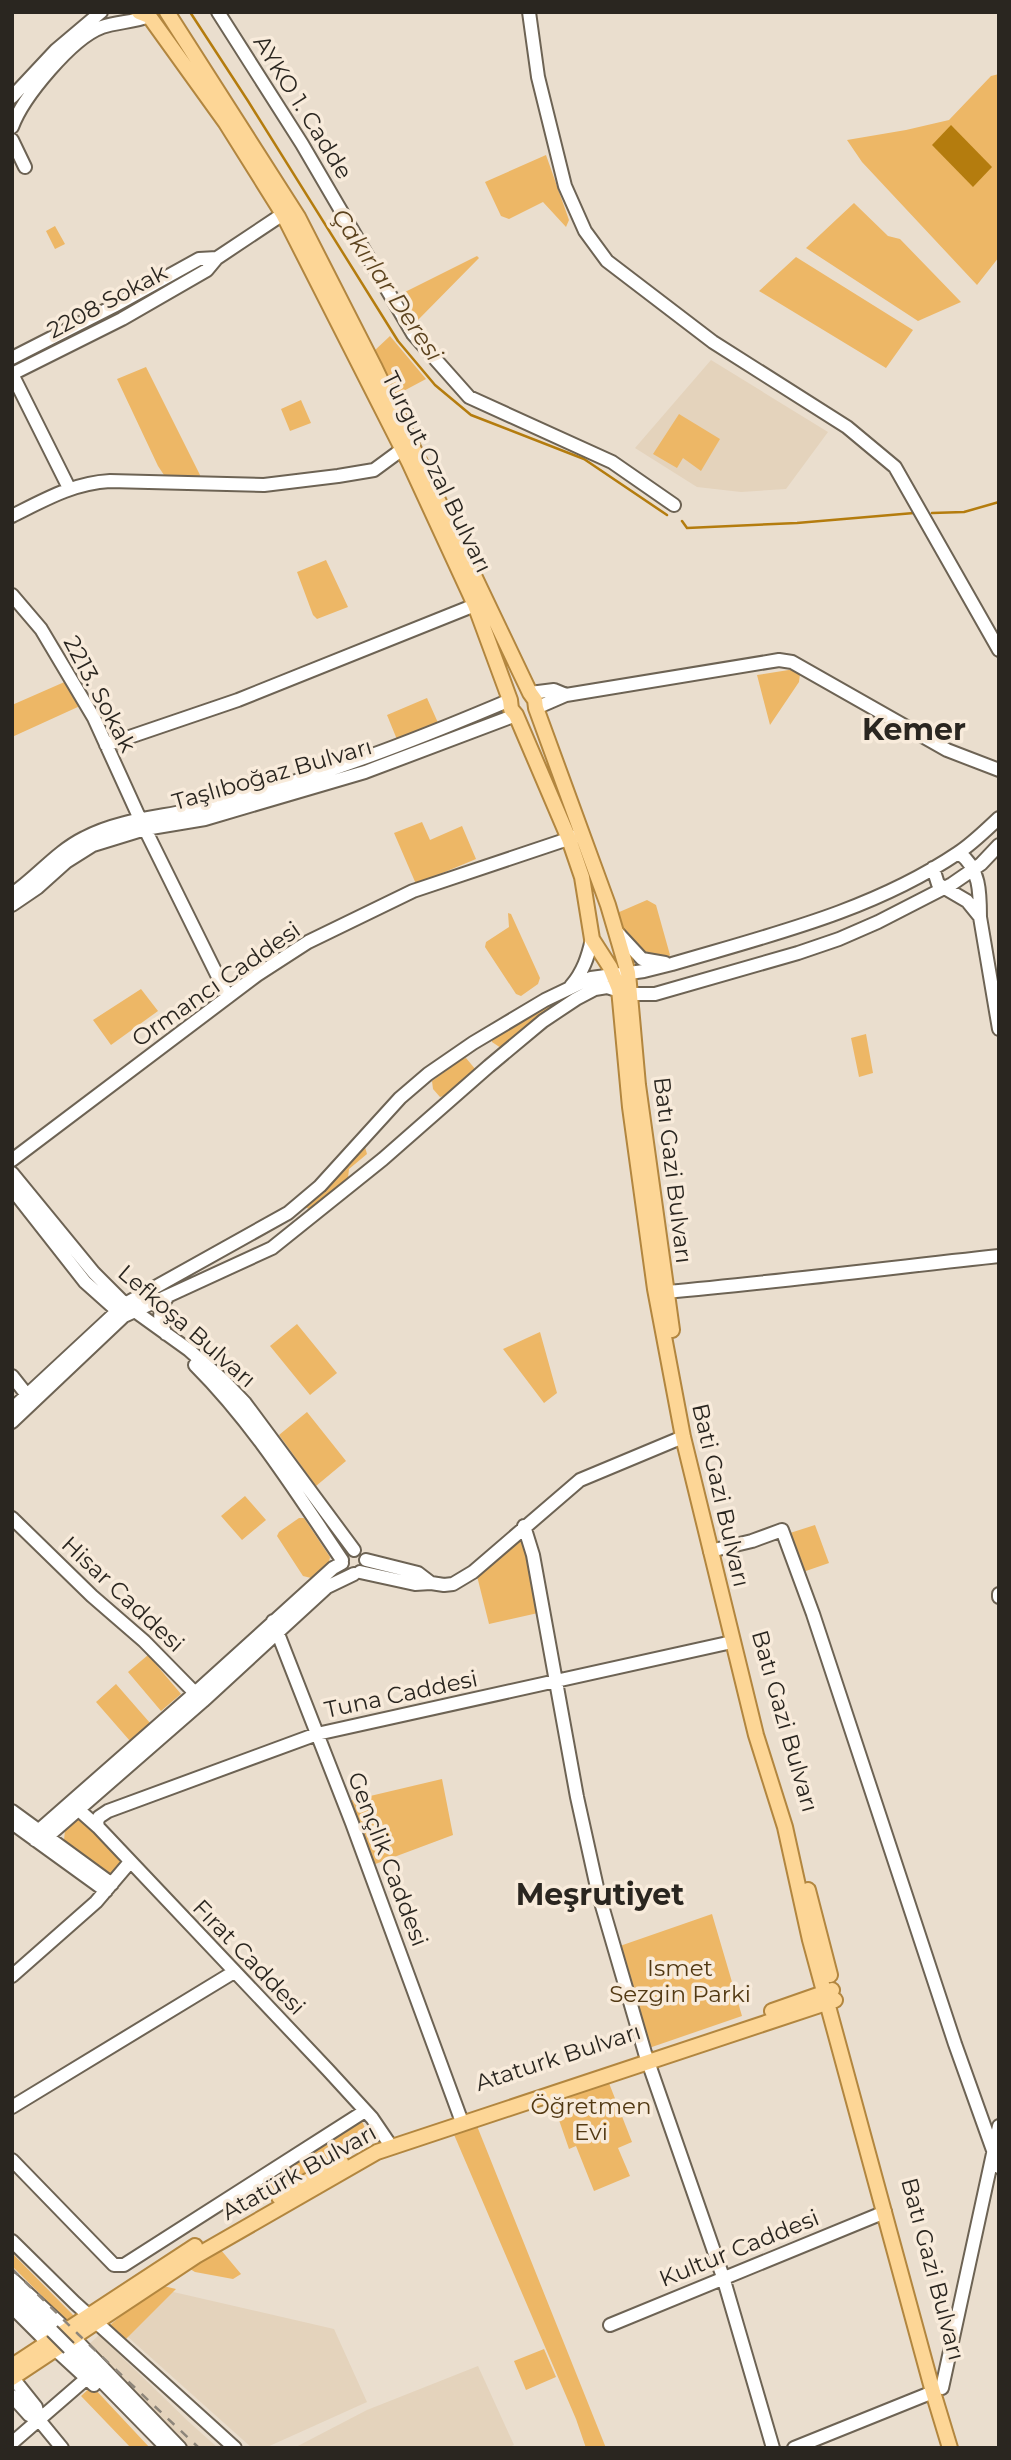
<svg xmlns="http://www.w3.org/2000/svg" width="1011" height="2460" font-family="Montserrat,sans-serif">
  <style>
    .built { fill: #e4d3bc }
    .green { fill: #edb766 }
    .water { fill: #b47c0e }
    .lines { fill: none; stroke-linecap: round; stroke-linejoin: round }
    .stream { stroke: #b47c0e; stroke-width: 2.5 }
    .secondary-casing { stroke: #6d6354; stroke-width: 16 }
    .primary-casing { stroke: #b2863f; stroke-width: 18 }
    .secondary { stroke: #fff; stroke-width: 12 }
    .primary { stroke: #fdd696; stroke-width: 14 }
    .rail { stroke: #8d857a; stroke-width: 2.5; stroke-dasharray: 9 9; stroke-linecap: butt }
    .secondary-bridge-casing { stroke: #6d6354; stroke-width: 16; stroke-linecap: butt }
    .secondary-bridge { stroke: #fff; stroke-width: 12 }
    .labels { text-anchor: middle; stroke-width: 7; stroke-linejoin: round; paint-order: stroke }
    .street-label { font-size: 23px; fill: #2a2620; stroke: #f8ebdb }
    .park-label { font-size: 23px; fill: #523913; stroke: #f8ebdb }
    .water-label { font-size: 24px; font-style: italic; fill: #5c431e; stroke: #f8ebdb }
    .district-label { font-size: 30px; font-weight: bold; fill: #2a2620; stroke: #f8ebdb }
  </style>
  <rect width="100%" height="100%" fill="#eadece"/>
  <path class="built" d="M 711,360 L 828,432 L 786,489 L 741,492 L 697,487 L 635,448 Z
    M 156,2288 L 334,2329 L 367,2402 L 265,2448 L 252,2448 L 109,2320 Z
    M 99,2335 L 189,2422 L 218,2448 L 183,2448 L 85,2348 Z
    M 478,2366 L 514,2445 L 507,2448 L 294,2448 L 367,2410 Z"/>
  <path class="green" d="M 999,74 L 999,257 L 977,285 L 862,162 L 847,140 L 906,130 L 949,120 L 991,76 Z
    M 546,155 L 569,220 L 566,227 L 543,202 L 509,219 L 501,216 L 485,182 Z
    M 854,203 L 888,236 L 900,239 L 961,302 L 918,321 L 806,248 Z
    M 55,226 L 65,244 L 55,249 L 46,231 Z
    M 477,256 L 479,258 L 415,323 L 399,295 Z
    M 796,257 L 913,330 L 886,368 L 759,291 Z
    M 390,336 L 426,379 L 396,395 L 373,352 Z
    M 146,367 L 200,475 L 199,478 L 166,478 L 158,466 L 117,379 Z
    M 301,400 L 311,423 L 290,431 L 281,409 Z
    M 679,414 L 720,439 L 701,471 L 683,458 L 677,468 L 653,454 Z
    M 326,560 L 348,607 L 317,619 L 313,615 L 297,572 Z
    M 795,669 L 800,674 L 799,682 L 770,725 L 757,675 Z
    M 69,680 L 80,706 L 12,737 L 12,705 Z
    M 427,698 L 439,725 L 398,742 L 387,715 Z
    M 422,822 L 430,840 L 462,826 L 476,859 L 416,884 L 394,833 Z
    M 647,900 L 656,905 L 670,955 L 668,958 L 642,955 L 619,928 L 617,913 Z
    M 508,913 L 511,914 L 540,978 L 538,984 L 521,996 L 516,994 L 485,947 L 486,942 L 509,927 Z
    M 141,989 L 158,1011 L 111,1045 L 93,1020 Z
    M 578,990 L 530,1023 L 501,1048 L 492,1042 L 492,1038 L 540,1008 Z
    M 866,1034 L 873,1073 L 859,1077 L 851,1038 Z
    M 466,1058 L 476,1070 L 447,1095 L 440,1097 L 433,1089 L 432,1081 L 462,1059 Z
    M 361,1147 L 365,1147 L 367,1154 L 349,1169 L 348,1178 L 314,1207 L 309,1209 L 305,1207 Z
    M 297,1324 L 337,1373 L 310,1395 L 270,1346 Z
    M 540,1332 L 557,1393 L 544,1403 L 503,1349 Z
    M 307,1412 L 346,1461 L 316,1486 L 279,1435 Z
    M 245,1496 L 266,1520 L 242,1540 L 221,1516 Z
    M 299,1518 L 304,1518 L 330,1557 L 329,1562 L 311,1578 L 303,1576 L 277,1536 L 279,1532 Z
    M 815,1525 L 829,1563 L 803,1572 L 790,1533 Z
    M 523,1537 L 538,1613 L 489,1624 L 476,1572 Z
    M 148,1655 L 181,1694 L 161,1711 L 128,1672 Z
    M 116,1684 L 150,1723 L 130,1741 L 96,1702 Z
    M 442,1779 L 453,1835 L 370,1866 L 349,1801 Z
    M 79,1814 L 125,1859 L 109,1877 L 68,1847 L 64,1840 L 65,1830 Z
    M 712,1914 L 742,2016 L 649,2048 L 617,1947 Z
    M 607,2078 L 632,2142 L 618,2148 L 630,2176 L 594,2191 L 576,2146 L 569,2149 L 551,2097 Z
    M 360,2117 L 370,2139 L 254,2209 L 242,2191 Z
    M 475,2121 L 606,2448 L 586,2448 L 576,2419 L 452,2130 Z
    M 221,2250 L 241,2274 L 233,2279 L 195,2272 L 190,2269 L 191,2264 Z
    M 12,2253 L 74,2316 L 75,2319 L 69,2323 L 12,2266 Z
    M 159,2285 L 176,2289 L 125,2340 L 110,2325 Z
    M 544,2349 L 556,2377 L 526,2390 L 514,2361 Z
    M 92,2386 L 150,2448 L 131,2448 L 81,2396 Z"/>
  <path class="water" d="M 951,125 L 992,167 L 973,187 L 932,145 Z"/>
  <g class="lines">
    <path class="stream" d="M 190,12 L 248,101 L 398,341 L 435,385 L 471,415 L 584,459 L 667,515
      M 932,513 L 964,512 L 999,502
      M 682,521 L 687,528 L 797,523 L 914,513"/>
    <defs>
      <path id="secondary" d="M 218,12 L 302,144 L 413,334 L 469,397 L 612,462 L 674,505
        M 529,12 L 538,77 L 565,186 L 585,231 L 607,261 L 713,342 L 847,427 L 895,467 L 999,650
        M 12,97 L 56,50 L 101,12
        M 12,127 C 23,97 72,38 102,27 C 117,22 134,22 149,16
        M 12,140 L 25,167
        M 12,358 L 114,306 L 199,259 L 217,258
        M 12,374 L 122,319 L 207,270 L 217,258 L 283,214
        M 12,374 L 69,488
        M 12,516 C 44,500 73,483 110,481 L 264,485 L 338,476 L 374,470 L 408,445
        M 12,595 L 41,629 L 94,718 L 140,819 L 228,997
        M 530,693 L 554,690 L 566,695
        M 536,708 L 566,695 L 779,660 L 792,662 L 947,750 L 999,770
        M 106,745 L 238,700 L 475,605
        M 933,868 L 938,884 L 967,901 L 980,917 C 980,893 980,868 959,853
        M 12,894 C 37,877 56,852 84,838 C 116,821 152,818 187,811 C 208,808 229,801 249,795 C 339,770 425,736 510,700
        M 12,905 L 37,888 L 66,862 L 93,845 L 145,829 L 205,819 L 365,772 L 516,715
        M 980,917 L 999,1029
        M 616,931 L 642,959 L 665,963
        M 571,986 C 583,972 588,957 592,939
        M 12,1160 L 257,975 L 308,942 L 413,891 L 577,836
        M 12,1173 L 94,1273 L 125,1304 L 189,1350 L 223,1380 L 245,1403 L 354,1550
        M 12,1189 L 85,1282 L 122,1315
        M 659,1290 L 666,1292 C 777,1282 888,1268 999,1256
        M 166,1334 C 158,1320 158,1310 168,1296
        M 195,1365 C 253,1423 296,1492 342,1560
        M 12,1376 L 27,1395
        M 12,1409 L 125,1304 L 288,1213 L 320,1186 L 400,1098 L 428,1074 L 473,1043 L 545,1000 L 591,978 L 644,971 L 672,964 C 770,935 872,911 958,853 C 972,844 986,830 999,818
        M 12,1422 L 124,1316 L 272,1248 L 383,1159 L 489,1066 L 543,1021 L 576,999 L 595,989 L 607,987 L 630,994 L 655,994 L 798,953 L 839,939 L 878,922 L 952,884 L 981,864 L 999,845
        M 12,1518 L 92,1596 L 144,1641 L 199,1697
        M 524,1526 L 533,1555 L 577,1797 L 598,1892 L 645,2053 L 723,2277 L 773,2448
        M 710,1551 L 752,1541 L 782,1530 L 813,1614 L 955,2044 L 999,2167
        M 366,1560 L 418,1573 L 431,1583 L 444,1585 L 453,1584 L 473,1572 L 580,1480 L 683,1437
        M 360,1572 L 415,1584 L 431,1583
        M 999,1594 L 999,1597
        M 273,1621 L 352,1823 L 462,2122
        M 71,1803 L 98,1827 L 328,2070 L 372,2118 L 391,2146
        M 12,1811 L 112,1884
        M 12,1823 L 106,1891
        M 98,1827 L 97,1822 L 99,1817 L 108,1811 L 317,1734 L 732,1642
        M 35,1840 L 47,1837 L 203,1701 L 327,1587 L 354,1574
        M 35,1840 L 38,1831 L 195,1693 L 333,1568 L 342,1563
        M 12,1976 L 96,1902 L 130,1862
        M 12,2107 L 234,1972
        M 12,2160 L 114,2265 L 124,2265 L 365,2111
        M 12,2241 L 75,2303 L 235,2448
        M 12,2279 L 67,2330
        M 12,2292 L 52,2331
        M 12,2307 L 48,2343
        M 610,2325 L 885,2212
        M 74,2338 L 180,2448
        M 69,2348 L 167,2448
        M 56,2350 L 94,2385
        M 12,2377 L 36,2407 L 39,2420
        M 942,2388 L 999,2126
        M 12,2396 L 29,2415 L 39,2420 L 62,2448
        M 12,2443 L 87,2378
        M 794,2448 L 933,2392"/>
      <path id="primary" d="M 139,12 L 149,16 L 226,123 L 283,214 L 409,462 L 475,605 L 510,700 L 511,709 L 516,715 L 569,839 L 582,877 L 592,939 L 610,967 L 619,989 L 630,1107 L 655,1289 L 683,1437 L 756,1735 L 785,1827 L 810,1940 L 933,2392 L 950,2448
        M 167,12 L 298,217 L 375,368 L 530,693 L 535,700 L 536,708 L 608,905 L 628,973 L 638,1085 L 672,1330
        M 808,1890 L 830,1975
        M 772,2011 L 832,1990
        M 279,2197 L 341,2162
        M 12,2366 L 195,2246
        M 12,2378 L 196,2256 L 377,2152 L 835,2000"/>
    </defs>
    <use href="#secondary" class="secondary-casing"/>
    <use href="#primary" class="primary-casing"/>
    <use href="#secondary" class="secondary"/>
    <use href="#primary" class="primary"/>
    <path class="rail" d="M 12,2269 L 79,2335 L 199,2448"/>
    <defs>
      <path id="secondary-bridge" d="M 52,2331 L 69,2348"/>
    </defs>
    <use href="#secondary-bridge" class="secondary-bridge-casing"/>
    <use href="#secondary-bridge" class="secondary-bridge"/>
  </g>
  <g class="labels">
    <g class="street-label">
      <text transform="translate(303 107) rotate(58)" y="8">AYKO 1. Cadde</text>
      <text transform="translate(107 301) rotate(-28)" y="8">2208 Sokak</text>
      <text transform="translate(437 472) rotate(64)" y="8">Turgut Ozal Bulvarı</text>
      <text transform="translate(100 694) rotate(62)" y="8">2213. Sokak</text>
      <text transform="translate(272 774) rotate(-16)" y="8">Taşlıboğaz Bulvarı</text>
      <text transform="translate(216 984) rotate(-35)" y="8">Ormancı Caddesi</text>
      <text transform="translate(673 1170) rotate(83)" y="8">Batı Gazi Bulvarı</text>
      <text transform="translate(187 1326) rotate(41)" y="8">Lefkoşa Bulvarı</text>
      <text transform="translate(721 1495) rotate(77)" y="8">Bati Gazi Bulvarı</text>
      <text transform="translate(123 1594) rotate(43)" y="8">Hisar Caddesi</text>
      <text transform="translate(401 1694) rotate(-12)" y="8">Tuna Caddesi</text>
      <text transform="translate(785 1721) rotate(74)" y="8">Batı Gazi Bulvarı</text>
      <text transform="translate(388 1859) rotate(69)" y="8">Gençlik Caddesi</text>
      <text transform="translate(249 1957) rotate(46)" y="8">Fırat Caddesi</text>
      <text transform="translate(558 2057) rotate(-18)" y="8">Ataturk Bulvarı</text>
      <text transform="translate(299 2172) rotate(-29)" y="8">Atatürk Bulvarı</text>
      <text transform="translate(739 2248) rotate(-22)" y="8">Kultur Caddesi</text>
      <text transform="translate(933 2269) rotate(75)" y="8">Batı Gazi Bulvarı</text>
    </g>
    <g class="park-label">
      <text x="680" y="1976">Ismet<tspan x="680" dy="26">Sezgin Parki</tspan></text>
      <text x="591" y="2114">Öğretmen<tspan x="591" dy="26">Evi</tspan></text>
    </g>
    <g class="water-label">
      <text transform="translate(387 285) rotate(56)" y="8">Çakırlar Deresi</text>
    </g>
    <g class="district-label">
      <text x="914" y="740">Kemer</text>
      <text x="600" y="1905">Meşrutiyet</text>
    </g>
  </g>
  <rect width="1011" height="2460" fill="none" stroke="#2a2620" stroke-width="28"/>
</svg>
